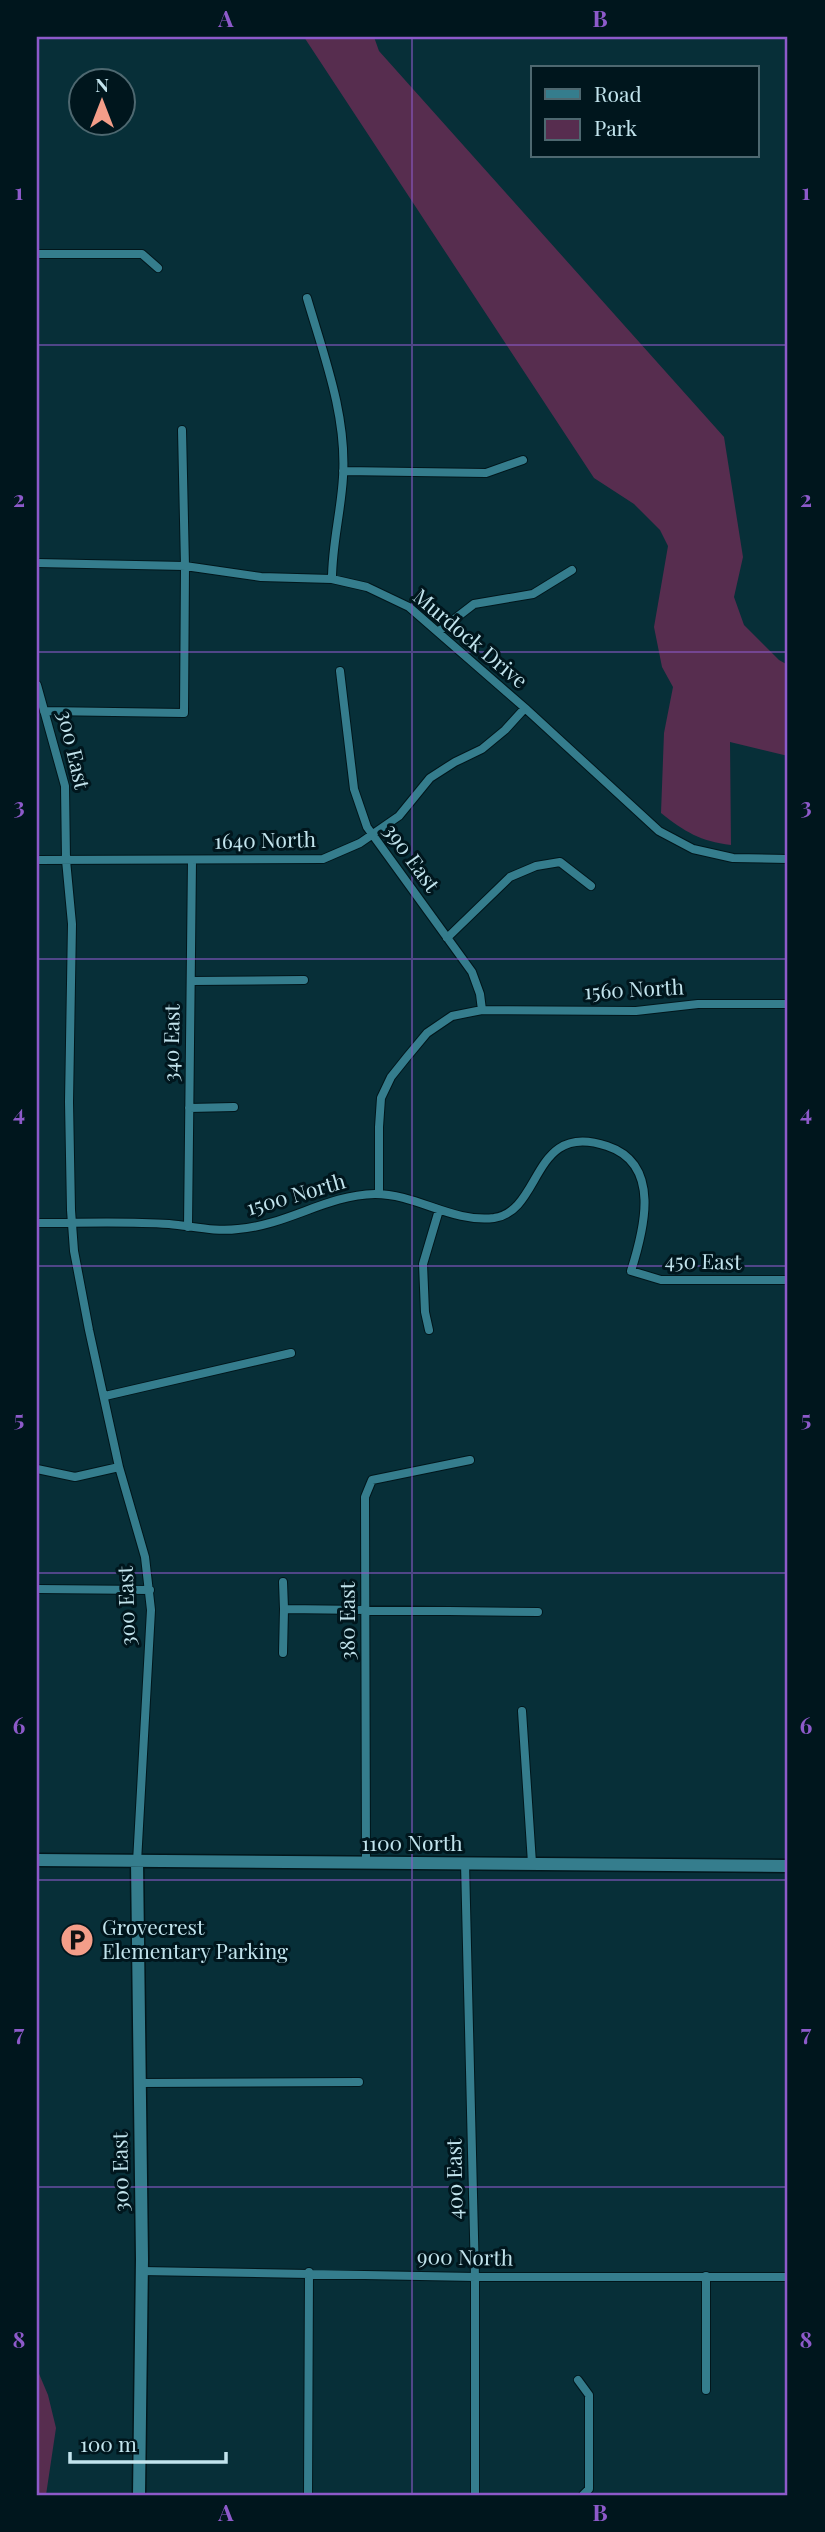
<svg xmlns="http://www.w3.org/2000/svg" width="825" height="2532" font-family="'Playfair Display',serif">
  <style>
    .green { fill: #572d4f }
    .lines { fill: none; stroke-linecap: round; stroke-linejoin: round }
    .street-casing { stroke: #01161b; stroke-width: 10 }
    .secondary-casing { stroke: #01161b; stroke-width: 15 }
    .street { stroke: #357d8d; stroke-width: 8 }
    .secondary { stroke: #357d8d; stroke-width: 12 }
    .grid { fill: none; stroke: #8d5aca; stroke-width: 2; stroke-opacity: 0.55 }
    .labels { text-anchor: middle; stroke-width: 6; stroke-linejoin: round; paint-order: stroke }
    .street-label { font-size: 21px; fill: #c2e4ed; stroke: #00161d }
    .poi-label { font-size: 21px; fill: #c2e4ed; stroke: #00161d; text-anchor: start }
    .neatline { fill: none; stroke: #8d5aca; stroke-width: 2.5 }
    .grid-label { font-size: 23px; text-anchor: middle; font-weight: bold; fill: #8d5aca }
  </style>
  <rect width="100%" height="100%" fill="#072f38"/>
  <path class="green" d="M 304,37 L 374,37 L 379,51 L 724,437 L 743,557 L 734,597 L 744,625 L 779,660 L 788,665 L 788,756 L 730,742 L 731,845 C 700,841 685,832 661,813 L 664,733 L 673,687 L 662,667 L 654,627 L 668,546 L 660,530 L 634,504 L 594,478 Z
    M 37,2369 L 48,2395 L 56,2428 L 46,2495 L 37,2495 Z"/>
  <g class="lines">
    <defs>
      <path id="street" d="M 37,254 L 142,254 L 158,268
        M 307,298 C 324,356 347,416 343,477 C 341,512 332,544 332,579
        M 343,471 L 486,473 L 523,460
        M 37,563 L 185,566 L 261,577 L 332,579 L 367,587 L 409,607 L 525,708 L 659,831 L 693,849 L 733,858 L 788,859
        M 439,631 L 474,604 L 533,594 L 572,570
        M 340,671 L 354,789 L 367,827 L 472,972 L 480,994 L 482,1010
        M 37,685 L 65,786 L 66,860 L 72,924 L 69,1102 L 71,1210 L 74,1251 L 89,1330 L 119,1467 L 145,1557 L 151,1610 L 137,1862
        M 44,711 L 184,713 L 185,566 L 182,430
        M 37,860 L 323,859 L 360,843 L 399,816 L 430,778 L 455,762 L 482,749 L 505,730 L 525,708
        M 447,938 L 510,877 L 536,866 L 560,862 L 591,886
        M 191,981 L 304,980
        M 189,1108 L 234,1107
        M 379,1194 L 379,1127 L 381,1098 L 391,1077 L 407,1057 L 427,1033 L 452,1016 L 482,1010 L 636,1011 L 698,1004 L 788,1004
        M 37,1223 C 81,1223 125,1221 169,1224 C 192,1226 215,1232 238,1229 C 288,1225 326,1195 375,1194 C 417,1194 452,1223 494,1218 C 543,1211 531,1120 607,1146 C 662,1164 644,1230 631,1271 L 661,1280 L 788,1280
        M 188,1227 L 192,860
        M 429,1330 L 425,1312 L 423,1264 L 439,1210
        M 105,1396 L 291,1353
        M 37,1469 L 75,1477 L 119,1467
        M 283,1582 L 284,1609 L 538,1612
        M 37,1589 L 150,1590
        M 283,1653 L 284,1609
        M 522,1711 L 532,1863
        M 465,1863 L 475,2277 L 475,2495
        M 366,1864 L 365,1497 L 372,1480 L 470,1460
        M 139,2083 L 359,2082
        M 141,2271 L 475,2277 L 788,2277
        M 578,2380 L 589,2395 L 589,2489 L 583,2495
        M 706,2390 L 706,2276
        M 308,2495 L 309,2272"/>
      <path id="secondary" d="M 37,1860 L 788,1866
        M 137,1862 L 142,2259 L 139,2495"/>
    </defs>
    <use href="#street" class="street-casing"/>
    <use href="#secondary" class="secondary-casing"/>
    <use href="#street" class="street"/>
    <use href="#secondary" class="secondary"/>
  </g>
  <path class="grid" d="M 412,37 L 412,2495M 37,345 L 788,345M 37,652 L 788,652M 37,959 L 788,959M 37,1266 L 788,1266M 37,1573 L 788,1573M 37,1880 L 788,1880M 37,2187 L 788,2187"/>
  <defs>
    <symbol id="parking-disc" viewBox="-11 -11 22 22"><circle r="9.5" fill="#f49e89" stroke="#00161d"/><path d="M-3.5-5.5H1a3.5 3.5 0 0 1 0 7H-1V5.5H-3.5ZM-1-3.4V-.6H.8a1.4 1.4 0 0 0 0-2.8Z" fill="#111"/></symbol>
  </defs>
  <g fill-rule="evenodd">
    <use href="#parking-disc" x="58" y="1921" width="38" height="38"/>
  </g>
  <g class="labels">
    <g class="street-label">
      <text transform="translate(470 639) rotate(40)" y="7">Murdock Drive</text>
      <text transform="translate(73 750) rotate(77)" y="7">300 East</text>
      <text transform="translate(265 841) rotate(-1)" y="7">1640 North</text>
      <text transform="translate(411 858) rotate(54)" y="7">390 East</text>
      <text transform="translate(634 990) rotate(-3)" y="7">1560 North</text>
      <text transform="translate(172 1043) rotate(-89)" y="7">340 East</text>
      <text transform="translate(296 1195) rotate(-16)" y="7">1500 North</text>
      <text transform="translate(703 1262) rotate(1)" y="7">450 East</text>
      <text transform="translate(127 1606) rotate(-92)" y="7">300 East</text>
      <text transform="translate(348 1621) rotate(-90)" y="7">380 East</text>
      <text x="412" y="1851">1100 North</text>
      <text transform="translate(121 2172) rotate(-91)" y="7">300 East</text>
      <text transform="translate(455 2179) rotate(-91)" y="7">400 East</text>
      <text transform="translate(465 2258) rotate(1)" y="7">900 North</text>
    </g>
    <g class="poi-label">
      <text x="102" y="1935">Grovecrest<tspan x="102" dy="24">Elementary Parking</tspan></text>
    </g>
  </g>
  <rect width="825" height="2532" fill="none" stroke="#00161d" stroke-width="77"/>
  <rect x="531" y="66" width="228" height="91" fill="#00161d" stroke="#4e6870" stroke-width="2"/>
  <rect x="545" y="89" width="35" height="10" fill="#357d8d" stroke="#4e6870" stroke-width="2"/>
  <text x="594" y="102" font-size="21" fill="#c2e4ed">Road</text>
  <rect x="545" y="119" width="35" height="21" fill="#572d4f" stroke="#4e6870" stroke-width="2"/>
  <text x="594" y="136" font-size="21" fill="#c2e4ed">Park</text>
  <g transform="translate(102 102)"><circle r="33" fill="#00161d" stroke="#4e6870" stroke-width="2"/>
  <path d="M0-5L12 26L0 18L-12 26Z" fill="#f49e89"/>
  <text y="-10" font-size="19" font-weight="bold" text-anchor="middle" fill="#c2e4ed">N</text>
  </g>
  <path d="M70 2452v10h156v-10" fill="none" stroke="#c2e4ed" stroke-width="3.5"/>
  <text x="80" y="2452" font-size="21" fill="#c2e4ed" stroke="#00161d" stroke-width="5" paint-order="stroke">100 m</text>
  <rect x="38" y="38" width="748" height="2456" class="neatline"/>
  <g class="grid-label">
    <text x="226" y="27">A</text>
    <text x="600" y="27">B</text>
    <text x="19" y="200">1</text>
    <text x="806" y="200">1</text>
    <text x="19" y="507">2</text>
    <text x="806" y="507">2</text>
    <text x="19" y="814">3</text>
    <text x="806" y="814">3</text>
    <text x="19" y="1121">4</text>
    <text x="806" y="1121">4</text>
    <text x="19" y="1427">5</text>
    <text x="806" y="1427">5</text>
    <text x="19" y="1734">6</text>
    <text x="806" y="1734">6</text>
    <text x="19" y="2041">7</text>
    <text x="806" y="2041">7</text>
    <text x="19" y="2348">8</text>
    <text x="806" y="2348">8</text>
    <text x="226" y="2521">A</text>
    <text x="600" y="2521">B</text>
  </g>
</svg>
